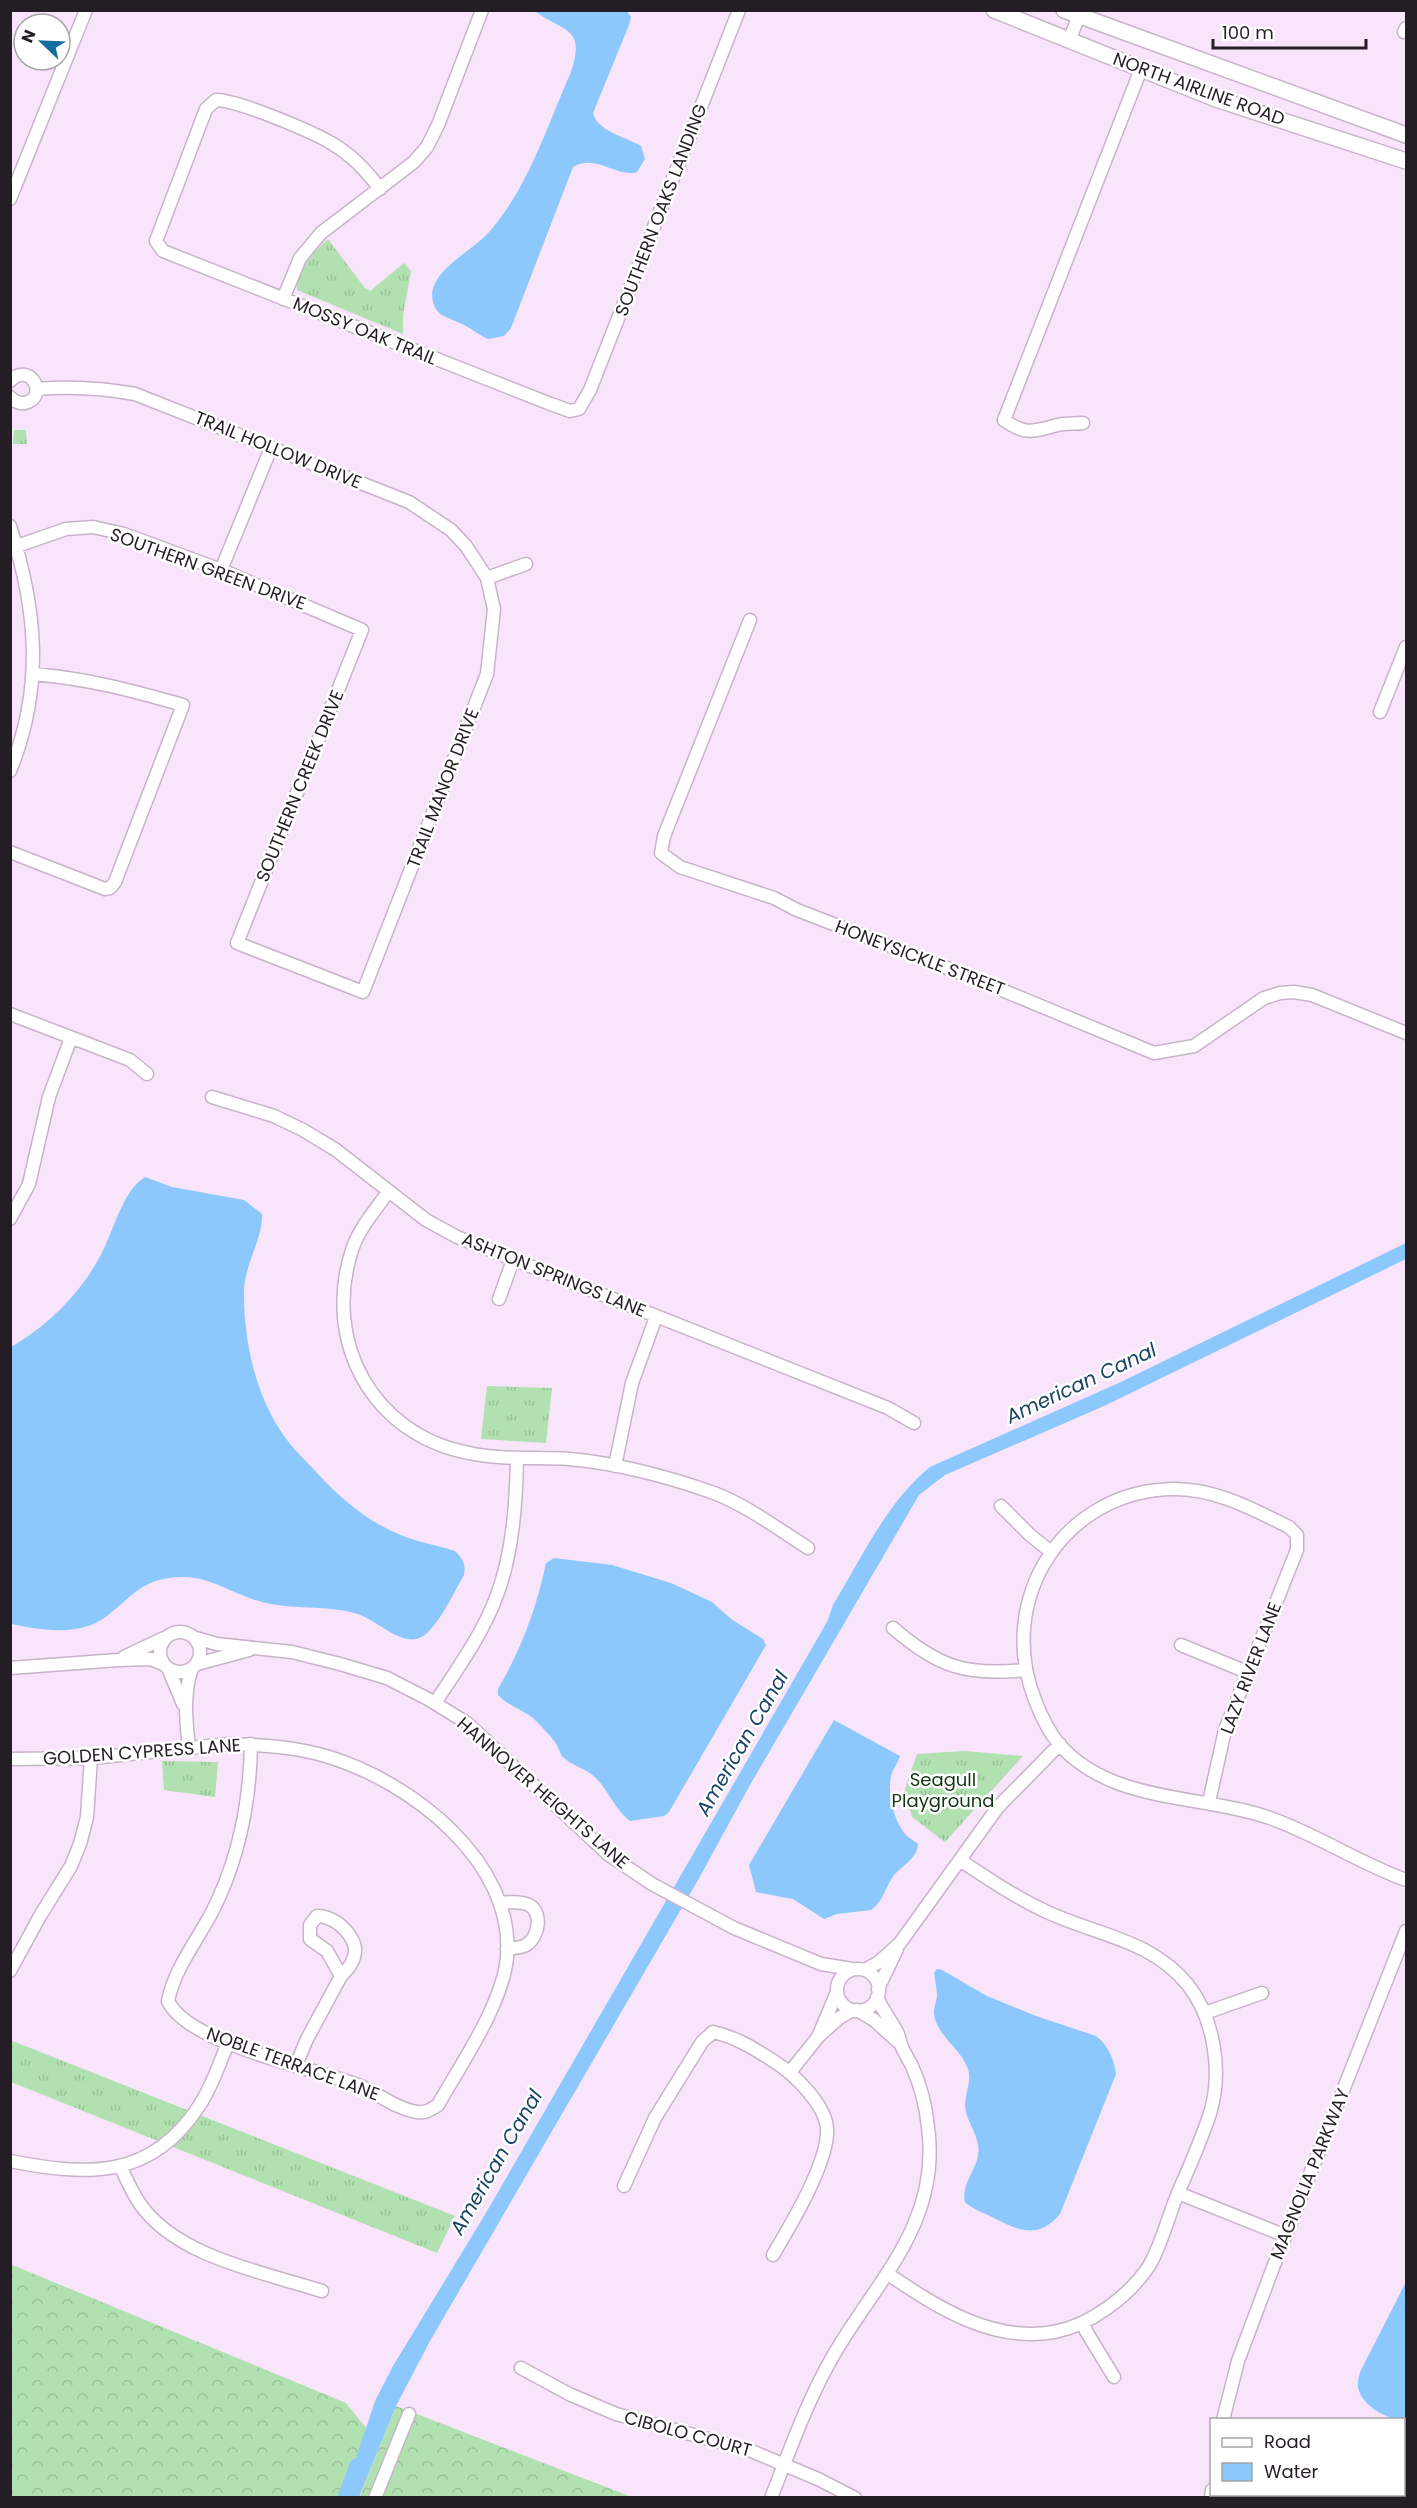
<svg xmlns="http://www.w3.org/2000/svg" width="1417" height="2508" font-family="Poppins,sans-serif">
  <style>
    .grass { fill: url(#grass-tufts) }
    .forest { fill: url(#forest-crowns) }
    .water { fill: #8cc8fb }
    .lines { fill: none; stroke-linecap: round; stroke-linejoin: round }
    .canal { stroke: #8cc8fb; stroke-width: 10 }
    .minor-casing { stroke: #c7b4c9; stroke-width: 15 }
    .major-casing { stroke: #c7b4c9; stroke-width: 18 }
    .minor { stroke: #fff; stroke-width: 12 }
    .major { stroke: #fff; stroke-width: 15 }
    .labels { text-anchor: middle; stroke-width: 5; stroke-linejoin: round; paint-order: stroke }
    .street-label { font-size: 18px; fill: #241d25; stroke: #fff }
    .park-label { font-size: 18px; fill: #103613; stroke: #fff }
    .water-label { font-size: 20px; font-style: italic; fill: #184465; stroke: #fff }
  </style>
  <defs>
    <pattern id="grass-tufts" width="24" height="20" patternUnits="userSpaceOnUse" patternTransform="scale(1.5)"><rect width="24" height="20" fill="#b1e1b1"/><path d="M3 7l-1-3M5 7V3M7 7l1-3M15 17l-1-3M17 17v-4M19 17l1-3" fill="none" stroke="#98c198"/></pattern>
    <pattern id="forest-crowns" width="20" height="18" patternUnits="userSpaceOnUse" patternTransform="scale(1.5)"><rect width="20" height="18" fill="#b1e1b1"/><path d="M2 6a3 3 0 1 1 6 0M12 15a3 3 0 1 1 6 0" fill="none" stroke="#98c198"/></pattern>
  </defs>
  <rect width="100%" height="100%" fill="#f8e4fb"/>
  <path class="grass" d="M 328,239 L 365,288 L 370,291 L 404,263 L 411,271 L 403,315 L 403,334 L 297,290 C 294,272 316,250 328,239 Z
    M 14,430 L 26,430 L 27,444 L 13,444 Z
    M 487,1386 L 552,1388 L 546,1443 L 481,1439 Z
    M 964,1751 L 1023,1756 L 945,1842 L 912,1817 L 905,1789 L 917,1754 Z
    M 162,1761 L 218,1762 L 215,1797 L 164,1790 Z
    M 10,2040 L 455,2216 L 437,2253 L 11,2082 Z"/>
  <path class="forest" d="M 10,2264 L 346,2403 L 367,2429 L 343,2497 L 11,2497 Z
    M 396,2406 L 632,2497 L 359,2498 Z"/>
  <path class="water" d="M 535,11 L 627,11 L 631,17 L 629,25 L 593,113 C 597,131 626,137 641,146 L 645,159 L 637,172 C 618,178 595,153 573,167 L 511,328 L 504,336 L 488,339 C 479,335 472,329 464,325 C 452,318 437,318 433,302 C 425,272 474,251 490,231 C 529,186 547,126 571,72 C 586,26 564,33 535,11 Z
    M 145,1177 L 172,1187 L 244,1200 L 262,1214 C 263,1240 243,1266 244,1294 C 244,1341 255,1393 282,1433 C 292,1448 306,1461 318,1474 C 339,1497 366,1520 394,1532 C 413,1541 436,1545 455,1551 C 463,1559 466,1564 464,1575 C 455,1590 434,1637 416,1639 C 396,1642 376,1620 358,1614 C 326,1604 291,1611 259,1601 C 233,1594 209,1576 182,1577 C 142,1578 134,1595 107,1616 C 80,1637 41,1630 11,1624 L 11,1347 C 46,1327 78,1296 98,1260 C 113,1235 121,1192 145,1177 Z
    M 1406,1243 L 1406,1259 L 1104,1406 L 945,1475 L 919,1495 L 750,1785 L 698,1880 L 430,2341 L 396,2406 L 359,2497 L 343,2498 L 375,2401 L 393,2366 L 483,2218 L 827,1622 L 833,1605 C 862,1557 887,1502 930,1467 L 1123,1381 Z
    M 554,1558 L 612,1565 L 671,1583 L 712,1602 L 731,1619 L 763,1639 L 766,1645 L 669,1812 L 664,1816 L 630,1821 C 615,1810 609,1791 596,1778 C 587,1769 573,1766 564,1758 C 560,1755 559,1747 555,1742 C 549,1734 540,1725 533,1718 C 521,1709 508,1706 498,1695 L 498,1689 C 521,1650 537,1607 546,1563 Z
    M 834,1720 L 900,1756 C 898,1763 894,1767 892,1773 C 886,1791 894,1823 907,1836 C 910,1839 915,1841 918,1844 C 917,1860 900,1866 892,1878 C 884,1890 883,1902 871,1910 L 837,1914 L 824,1919 L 793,1899 L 756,1892 L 749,1865 Z
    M 937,1969 L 942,1970 L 987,1996 L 1036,2016 L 1096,2036 C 1108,2045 1114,2059 1116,2074 L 1060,2214 C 1037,2241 1017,2230 990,2216 C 982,2212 972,2209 965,2202 C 960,2182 982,2166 978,2145 C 976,2131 966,2120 965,2106 C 965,2093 972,2081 968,2069 C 961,2049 941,2039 935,2019 C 932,2010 936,2005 937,1996 C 937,1989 935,1981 934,1973 Z
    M 1406,2282 L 1406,2425 L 1404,2424 L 1404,2420 C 1387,2420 1361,2405 1358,2387 C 1357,2382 1359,2376 1360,2372 Z"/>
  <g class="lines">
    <path class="canal" d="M 342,2498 L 355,2464"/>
    <defs>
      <path id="minor" d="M 1404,32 L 1406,28
        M 1069,41 L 1081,10
        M 380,189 C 367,171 353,156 333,144 C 313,132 238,100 216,100 L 206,109 L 156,241 L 163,251 L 548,403 L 570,411 L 579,409 L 590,390 L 739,10
        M 10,199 L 86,10
        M 283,299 L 300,258 L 321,233 L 414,162 L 427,147 L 438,125 L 482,10
        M 10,381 C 29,361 48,394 28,402 C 21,405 15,402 10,397
        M 1083,423 C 1075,424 1066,423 1058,425 C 1034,431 1026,436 1004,420 L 1141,69
        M 10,526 C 37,610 44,687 10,771
        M 17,546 L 66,529 L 93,527 L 124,534 L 221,570 L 362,630 L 237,943 L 363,992 L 487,674 L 494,609 L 487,578 L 466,546 L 451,530 L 409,502 L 135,394 C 102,388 71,386 37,389
        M 221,570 L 271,448
        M 487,578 L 526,564
        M 750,620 L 664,836 L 661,853 L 680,867 L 774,898 L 797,910 L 973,978 L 1154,1053 L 1194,1046 L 1264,998 L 1280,993 L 1294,992 L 1312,995 L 1406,1033
        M 1380,712 L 1406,647
        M 10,852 L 105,889 L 110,888 L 115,882 L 183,705 C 130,690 89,679 34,674
        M 10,1014 L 130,1060 L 147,1074
        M 212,1097 L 274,1116 L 303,1130 L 336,1150 L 426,1220 L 457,1237 L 888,1408 L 914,1423
        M 388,1192 C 375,1211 359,1228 352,1250 C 322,1342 373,1435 469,1453 C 502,1460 536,1457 569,1459 C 591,1461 615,1465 636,1470 C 662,1476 689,1484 714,1493 C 748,1506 778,1529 808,1548
        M 10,1219 L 29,1184 L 49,1097 L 71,1038
        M 499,1299 L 513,1260
        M 615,1466 L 632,1383 L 656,1317
        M 1001,1506 L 1030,1535 L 1050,1551
        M 893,1628 C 938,1667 966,1676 1025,1670
        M160 1652a20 20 0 1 1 40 0a20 20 0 1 1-40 0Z
        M 196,1638 L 217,1644 L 292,1652 L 340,1664 L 387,1678 L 428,1699 L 467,1723 L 609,1855 L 652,1884 L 734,1928 L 821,1964 L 852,1969
        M 1181,1645 L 1247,1672
        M 124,1657 L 164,1638
        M 197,1664 L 249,1650
        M 10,1668 L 118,1660 L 151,1659 L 163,1664
        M 168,1668 L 183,1704
        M 435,1703 C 457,1669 483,1634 497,1595 C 513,1552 516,1504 517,1459
        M 189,1748 C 186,1721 183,1694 192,1668
        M 10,1759 L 91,1758 L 229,1744 C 263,1745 297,1747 329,1757 C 411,1782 515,1862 507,1957 C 503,2004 461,2064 438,2105 C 430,2110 426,2113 417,2112 C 397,2109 377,2093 358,2085 C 313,2068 188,2044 168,2001 C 174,1970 196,1942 211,1914 C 238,1862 250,1803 251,1744
        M 1209,1802 L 1225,1730 L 1297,1550 L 1297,1535 L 1289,1527 C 1252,1509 1217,1489 1174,1489 C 1064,1490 995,1599 1035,1700 C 1041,1716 1049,1732 1059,1744 C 1111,1804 1202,1794 1270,1818 C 1318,1835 1359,1863 1406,1880
        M 501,1903 C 509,1902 521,1901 529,1905 C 543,1913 539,1937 526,1945 C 521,1948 512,1948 507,1949
        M 317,1916 C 326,1916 332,1919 339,1924 C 359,1941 361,1957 341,1976 L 327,1951 L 310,1939 L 310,1925 Z
        M837 1990a21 21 0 1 1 42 0a21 21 0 1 1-42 0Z
        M 865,1970 L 879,1962 L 900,1943 L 998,1807 L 1060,1744
        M 10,1971 L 40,1916 L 71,1866 L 80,1844 L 87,1817 L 91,1758
        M 878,1989 L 897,1949
        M 857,2010 L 874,2020 L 897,2041
        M 1205,2013 L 1262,1993
        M 819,2036 L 839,2018 L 853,2010
        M 296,2065 L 307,2039 L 341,1976
        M 790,2072 L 818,2037 L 837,1992
        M 10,2161 C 87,2176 151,2180 199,2106 C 212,2087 219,2064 228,2043
        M 121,2167 C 126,2179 132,2192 140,2204 C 177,2257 263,2272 322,2291
        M 624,2186 L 655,2118 L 702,2042 L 713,2032 C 736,2037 755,2049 775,2062 C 794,2074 826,2105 827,2129 C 829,2162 790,2226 773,2255
        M 1178,2193 L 1286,2236
        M 888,2274 C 937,2307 992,2343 1054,2332 C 1091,2325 1129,2296 1149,2266 C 1160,2248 1168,2218 1176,2198 C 1188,2169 1202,2140 1211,2110 C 1222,2070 1214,2018 1188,1985 C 1151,1939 1095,1935 1045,1911 C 1015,1897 987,1878 960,1860
        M 1084,2322 L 1086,2331 L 1114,2377
        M 521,2368 L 569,2394 L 616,2414 L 749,2450 L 818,2479 L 855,2498
        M 1223,2420 L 1238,2361 L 1274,2265 L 1406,1931
        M 375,2498 L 409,2414
        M 771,2498 C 790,2450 807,2401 833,2356 C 877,2280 941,2223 928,2127 C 926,2106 920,2084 912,2066 C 908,2059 904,2052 901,2045 C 900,2041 899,2036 897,2032 C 891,2020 882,2010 877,1997
        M 1211,2498 L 1212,2490"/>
      <path id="major" d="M 994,10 L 1216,99 L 1406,161
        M 1064,10 L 1406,135"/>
    </defs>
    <use href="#minor" class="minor-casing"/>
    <use href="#major" class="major-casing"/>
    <use href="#minor" class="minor"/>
    <use href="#major" class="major"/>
  </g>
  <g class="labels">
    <g class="street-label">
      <text transform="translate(1199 89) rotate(20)" y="6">NORTH AIRLINE ROAD</text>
      <text transform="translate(661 210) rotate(-69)" y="6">SOUTHERN OAKS LANDING</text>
      <text transform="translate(365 331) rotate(22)" y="6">MOSSY OAK TRAIL</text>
      <text transform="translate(278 450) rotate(22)" y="6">TRAIL HOLLOW DRIVE</text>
      <text transform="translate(208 569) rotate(20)" y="6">SOUTHERN GREEN DRIVE</text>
      <text transform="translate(300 786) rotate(-68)" y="6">SOUTHERN CREEK DRIVE</text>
      <text transform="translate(443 788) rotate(-69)" y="6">TRAIL MANOR DRIVE</text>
      <text transform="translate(920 958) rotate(21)" y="6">HONEYSICKLE STREET</text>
      <text transform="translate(554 1275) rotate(22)" y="6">ASHTON SPRINGS LANE</text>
      <text transform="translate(1251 1668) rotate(-69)" y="6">LAZY RIVER LANE</text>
      <text transform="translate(142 1752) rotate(-4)" y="6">GOLDEN CYPRESS LANE</text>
      <text transform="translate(543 1793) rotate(41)" y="6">HANNOVER HEIGHTS LANE</text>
      <text transform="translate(293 2064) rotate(20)" y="6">NOBLE TERRACE LANE</text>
      <text transform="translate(1310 2174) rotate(-68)" y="6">MAGNOLIA PARKWAY</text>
      <text transform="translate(688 2434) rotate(15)" y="6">CIBOLO COURT</text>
    </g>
    <g class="park-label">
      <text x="943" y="1786">Seagull<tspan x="943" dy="21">Playground</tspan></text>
    </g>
    <g class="water-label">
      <text transform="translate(1081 1383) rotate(-25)" y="7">American Canal</text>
      <text transform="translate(742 1743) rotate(-60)" y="7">American Canal</text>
      <text transform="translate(496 2162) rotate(-60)" y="7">American Canal</text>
    </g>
  </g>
  <rect width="1417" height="2508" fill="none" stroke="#241d25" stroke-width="24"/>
  <rect x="1210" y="2418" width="195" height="78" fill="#ffffff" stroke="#a7a5a8" stroke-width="1.5"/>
  <rect x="1222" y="2438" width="30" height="9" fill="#ffffff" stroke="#a7a5a8" stroke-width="1.5"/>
  <text x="1264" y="2448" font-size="18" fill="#241d25">Road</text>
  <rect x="1222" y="2463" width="30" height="18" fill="#8cc8fb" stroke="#a7a5a8" stroke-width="1.5"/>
  <text x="1264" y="2478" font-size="18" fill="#241d25">Water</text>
  <g transform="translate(42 42) rotate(293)"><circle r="28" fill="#ffffff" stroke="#a7a5a8" stroke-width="1.5"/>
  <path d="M0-4.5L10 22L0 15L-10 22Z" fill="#146d9d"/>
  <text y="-9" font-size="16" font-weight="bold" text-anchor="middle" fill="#241d25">N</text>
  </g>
  <path d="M1213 39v9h153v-9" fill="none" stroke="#241d25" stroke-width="3"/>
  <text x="1222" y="39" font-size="18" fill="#241d25" stroke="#ffffff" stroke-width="4.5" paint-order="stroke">100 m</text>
</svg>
